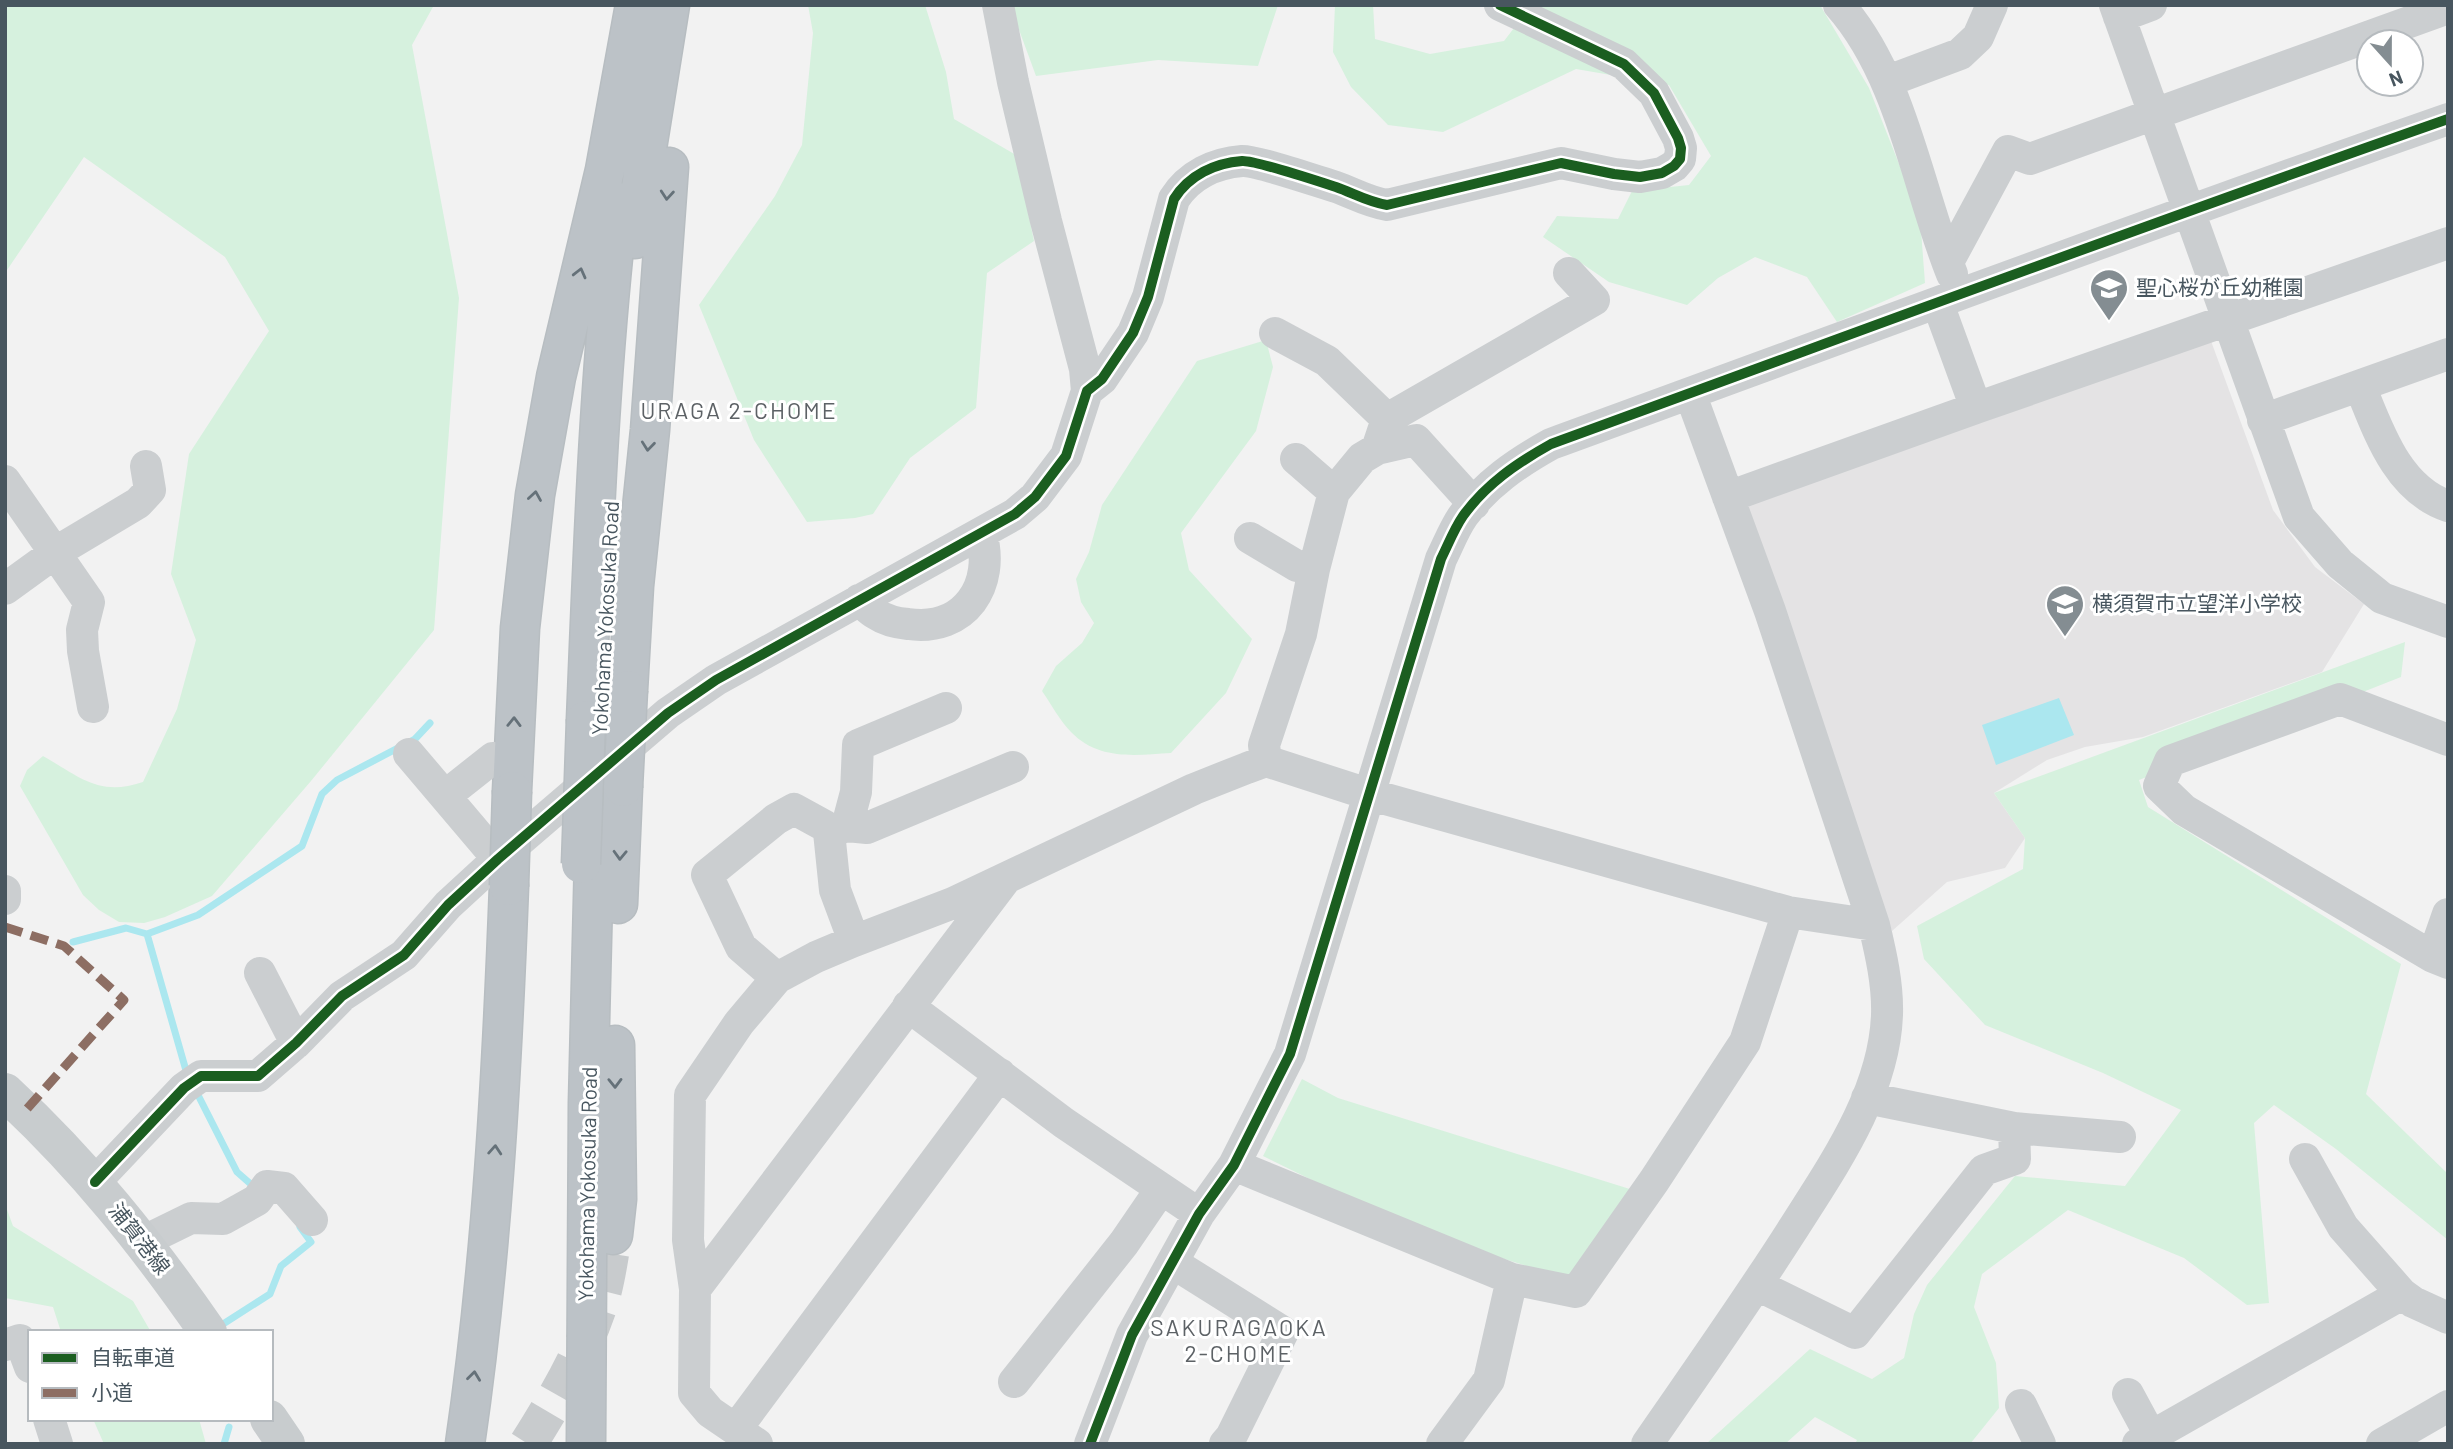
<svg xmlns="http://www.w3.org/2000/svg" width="2453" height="1449" font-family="Barlow,'Noto Sans JP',sans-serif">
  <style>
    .education { fill: #e4e3e4 }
    .green { fill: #d6f1de }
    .water { fill: #abe7ef }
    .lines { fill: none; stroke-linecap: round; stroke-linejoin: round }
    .stream { stroke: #abe7ef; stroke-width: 7 }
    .highway-tunnel { stroke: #c8cbcd; stroke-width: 38; stroke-dasharray: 38 19; stroke-linecap: butt }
    .highway-casing { stroke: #b7bdc1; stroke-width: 41 }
    .minor { stroke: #cbced0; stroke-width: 32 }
    .major { stroke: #c8ccce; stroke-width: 38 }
    .highway { stroke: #bcc2c7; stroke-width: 38 }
    .highway-bridge-casing { stroke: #b7bdc1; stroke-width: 41; stroke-linecap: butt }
    .highway-bridge { stroke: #bcc2c7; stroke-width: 38 }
    .quiet { stroke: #8d6e63; stroke-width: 9; stroke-dasharray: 18 9; stroke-linecap: butt }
    .cycleway-casing { stroke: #fff; stroke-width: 15 }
    .cycleway { stroke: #1b5e20; stroke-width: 10 }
    .oneway { stroke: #657179 }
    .labels { text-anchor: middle; stroke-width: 6; stroke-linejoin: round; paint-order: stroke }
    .poi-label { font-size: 21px; fill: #48565f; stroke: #fff; text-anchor: start }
    .street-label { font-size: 21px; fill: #48565f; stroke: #fff }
    .neighbourhood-label { font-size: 23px; letter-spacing: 2px; fill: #5d6266; stroke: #fff }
  </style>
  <rect width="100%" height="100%" fill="#f2f2f2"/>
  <path class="education" d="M 2211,341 L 2273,510 L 2315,567 L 2364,604 L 2322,672 L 2143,737 L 2085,747 L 2047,760 L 1994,793 L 2025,838 L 2005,868 L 1947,882 L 1892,931 L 1739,508 Z"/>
  <path class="green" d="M 5,5 L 434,5 L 412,45 L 459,298 L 434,630 L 311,781 L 212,896 L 165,917 L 144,923 L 119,922 L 99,910 L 83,895 L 20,786 L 27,770 L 43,756 C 80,777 99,797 143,782 L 177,709 L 196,640 L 171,574 L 189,454 L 269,331 L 225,257 L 84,157 L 5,273 Z
    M 808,5 L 925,5 L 946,72 L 954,119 L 1016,155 L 1034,241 L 987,273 L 976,408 L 910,458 L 873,514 L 855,518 L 807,522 L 754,440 L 699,305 L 775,196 L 802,145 L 813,33 Z
    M 1010,5 L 1278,5 L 1258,66 L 1158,60 L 1036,76 Z
    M 1335,5 L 1373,5 L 1375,39 L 1430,54 L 1504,41 L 1514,28 L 1520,5 L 1820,5 L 1869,88 L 1920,217 L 1925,283 L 1837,322 L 1807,277 L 1755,257 L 1718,278 L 1687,305 L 1609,282 L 1543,237 L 1557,216 L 1618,219 L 1632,191 L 1689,185 L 1711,156 L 1669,85 L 1576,69 L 1443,132 L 1388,125 L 1351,87 L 1333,52 Z
    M 1266,340 L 1273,367 L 1256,431 L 1181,533 L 1189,570 L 1252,639 L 1226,693 L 1171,753 C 1136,755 1099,761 1071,732 C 1060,721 1051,704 1042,691 L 1056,666 L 1082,643 L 1094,623 L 1081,602 L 1076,579 L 1089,552 L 1102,505 L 1197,361 Z
    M 2405,642 L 2401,677 L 2139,780 L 2148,807 L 2401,964 L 2366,1094 L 2448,1174 L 2448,1240 L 2336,1149 L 2274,1105 L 2254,1123 L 2269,1303 L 2247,1305 L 2184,1258 L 2068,1210 L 1982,1274 L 1974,1307 L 1996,1363 L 1999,1408 L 1970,1444 L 1855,1444 L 1857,1440 L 1815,1417 L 1785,1444 L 1706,1444 L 1810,1349 L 1872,1379 L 1904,1358 L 1914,1314 L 1927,1285 L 2015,1176 L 2125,1186 L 2181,1110 L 2103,1073 L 1985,1025 L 1924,959 L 1917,926 L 2023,869 L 2025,838 L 1994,793 Z
    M 1302,1079 L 1338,1098 L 1633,1190 L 1578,1273 L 1562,1277 L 1418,1232 L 1263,1156 Z
    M 5,1204 L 13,1226 L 133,1301 L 151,1332 L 61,1332 L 53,1307 L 5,1298 Z
    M 93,1419 L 199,1419 L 206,1444 L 104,1444 Z"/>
  <path class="water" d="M 2059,698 L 2074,735 L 1996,765 L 1982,725 Z"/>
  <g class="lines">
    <path class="stream" d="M 147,934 L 187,1074
      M 73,942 L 126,928 L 147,934 L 198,915 L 302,846 L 322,794 L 337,780 L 415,739 L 430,723
      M 196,1091 L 237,1172 L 254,1187
      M 220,1326 L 270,1294 L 281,1266 L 311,1242 L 300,1227
      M 224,1444 L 229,1427"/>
    <path class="highway-tunnel" d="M 528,1444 C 557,1398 587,1346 602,1294 C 607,1275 610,1254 613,1235"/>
    <defs>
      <path id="highway" d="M 635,239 L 643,173 L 670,5
        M 628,690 L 634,586 L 650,430 L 669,167
        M 586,720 C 593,547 599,374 619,202
        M 512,791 L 520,628 L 535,495 L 556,377 L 605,170 L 635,5
        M 618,904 L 623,787
        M 613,1235 L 617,1199 L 615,1045
        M 465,1444 C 492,1259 502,1072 509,886
        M 586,1444 L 588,1103 L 594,858"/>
    </defs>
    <use href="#highway" class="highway-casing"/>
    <path class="minor" d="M 998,5 L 1013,82 L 1046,221 L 1085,369 L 1087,391
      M 1839,5 C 1902,76 1917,187 1952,274
      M 2115,5 L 2299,517 L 2340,564 L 2382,598 L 2448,622
      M 2119,17 L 2151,5
      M 1888,81 L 1960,54 L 1978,37 L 1992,5
      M 1948,262 L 2008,151 L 2030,159 L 2448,8
      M 1938,304 L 1976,408 L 2448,243
      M 1275,333 L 1327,361 L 1387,419
      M 2360,386 C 2378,430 2397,489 2448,506
      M 2263,420 L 2448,354
      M 1377,449 L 1387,419 L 1594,300 L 1569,273
      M 1296,459 L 1334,492
      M 5,481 L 89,602 L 82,630 L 83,651 L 93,707
      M 1728,497 L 1976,408
      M 1250,538 L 1297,566 L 1314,569
      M 5,589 L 56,552 L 138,503 L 150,490 L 146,466
      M 859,600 C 865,605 870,611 876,614 C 885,620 897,623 908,624 C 965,632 996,585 981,533
      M 2448,740 L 2340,699 L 2170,761 L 2159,786 L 2184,810 L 2433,957 L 2448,963
      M 409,754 L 498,859
      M 1266,761 L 1264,745 L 1301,634 L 1314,569 L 1334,492 L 1362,458 L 1377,449 L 1416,440 L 1474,504
      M 445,796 L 493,758
      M 847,826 L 856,792 L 858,745 L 946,708
      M 829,832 L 847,826 L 867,828 L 1013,767
      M 5,891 L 5,899
      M 2433,957 L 2448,914
      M 260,973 L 296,1043
      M 777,978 L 741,947 L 707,875 L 776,819 L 794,809 L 825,826 L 829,832 L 835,890 L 854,941
      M 908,1006 L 1064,1123 L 1199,1214
      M 1867,1098 L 2014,1128 L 2120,1137
      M 2305,1159 L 2343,1227 L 2402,1294 L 2413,1302 L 2448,1318
      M 1234,1165 L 1512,1279 L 1576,1292 L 1654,1181 L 1745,1042 L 1788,912
      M 95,1182 L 184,1088 L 201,1076 L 258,1076 L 296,1043 L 342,996 L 404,955 L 448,905 L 498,859 L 668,713 L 716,680 L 1015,514 L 1035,497 L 1066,456 L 1087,391 L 1102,379 L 1133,333 L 1148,297 L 1174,199 C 1189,175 1215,163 1242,161 C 1255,160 1320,182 1336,187 C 1353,193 1368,202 1387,205 L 1561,163 L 1614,174 L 1640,177 L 1662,173 L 1674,166 L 1680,159 L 1681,148 L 1678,138 L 1654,93 L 1624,64 L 1500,5
      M 142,1242 L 191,1218 L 223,1219 L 257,1200 L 267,1186 L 284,1188 L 312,1220
      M 1173,1263 L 1283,1332 L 1231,1437 L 1225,1444
      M 1757,1285 L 1855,1333 L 1984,1170 L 2015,1159 L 2014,1128
      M 695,1289 L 1004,881
      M 5,1345 L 20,1340 L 30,1367
      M 1014,1382 L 1124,1243 L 1161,1189
      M 2128,1394 L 2155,1444
      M 2021,1405 L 2040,1444
      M 49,1419 L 57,1444
      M 736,1429 L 1000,1074
      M 757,1444 L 710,1412 L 694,1393 L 695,1289 L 688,1240 L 690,1095 L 739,1023 L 777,978 L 816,957 L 854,941 L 953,903 L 1194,789 L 1247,768 L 1266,761 L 1368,794 L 1788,912 L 1874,925
      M 1090,1444 L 1132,1335 L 1199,1214 L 1234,1165 L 1290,1054 L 1441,559 C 1448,545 1454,529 1463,516 C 1486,484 1517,463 1551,444 C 1850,335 2147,224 2448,119
      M 1442,1444 L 1489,1380 L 1512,1279
      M 1647,1444 C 1696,1373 1745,1304 1791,1232 C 1832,1167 1884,1095 1887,1015 C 1888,985 1881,954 1874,925 L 1770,611 L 1690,393
      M 2138,1444 L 2402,1294
      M 2382,1444 L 2448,1406"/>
    <path class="major" d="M 5,1092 C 84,1165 147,1244 208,1332
      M 269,1419 L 286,1444"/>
    <use href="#highway" class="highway"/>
    <defs>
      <path id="highway-bridge" d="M 623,787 L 628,690
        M 581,864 L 586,720
        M 509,886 L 512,791"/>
    </defs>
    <use href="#highway-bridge" class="highway-bridge-casing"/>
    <use href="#highway-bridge" class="highway-bridge"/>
    <path class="quiet" d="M 5,927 L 64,946 L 124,1000 L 25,1111"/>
    <defs>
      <path id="cycleway" d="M 95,1182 L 184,1088 L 201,1076 L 258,1076 L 296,1043 L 342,996 L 404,955 L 448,905 L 498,859 L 668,713 L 716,680 L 1015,514 L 1035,497 L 1066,456 L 1087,391 L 1102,379 L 1133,333 L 1148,297 L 1174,199 C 1189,175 1215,163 1242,161 C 1255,160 1320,182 1336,187 C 1353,193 1368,202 1387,205 L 1561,163 L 1614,174 L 1640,177 L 1662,173 L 1674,166 L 1680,159 L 1681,148 L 1678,138 L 1654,93 L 1624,64 L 1500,5
        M 1090,1444 L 1132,1335 L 1199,1214 L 1234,1165 L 1290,1054 L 1441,559 C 1448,545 1454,529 1463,516 C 1486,484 1517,463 1551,444 C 1850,335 2147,224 2448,119"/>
    </defs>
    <use href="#cycleway" class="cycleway-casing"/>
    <use href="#cycleway" class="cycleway"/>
  </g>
  <defs><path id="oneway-chevron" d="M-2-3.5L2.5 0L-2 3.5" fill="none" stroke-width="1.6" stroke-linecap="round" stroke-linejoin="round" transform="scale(1.75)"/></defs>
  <g class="oneway">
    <use href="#oneway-chevron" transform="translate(667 195) rotate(95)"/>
    <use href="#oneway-chevron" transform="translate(580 273) rotate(-76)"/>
    <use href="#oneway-chevron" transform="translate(648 446) rotate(96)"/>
    <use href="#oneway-chevron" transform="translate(535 496) rotate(-81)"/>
    <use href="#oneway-chevron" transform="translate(514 722) rotate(-89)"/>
    <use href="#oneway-chevron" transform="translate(620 855) rotate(92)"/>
    <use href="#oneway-chevron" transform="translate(615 1083) rotate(89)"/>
    <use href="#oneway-chevron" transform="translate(495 1150) rotate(-86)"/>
    <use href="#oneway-chevron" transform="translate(474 1376) rotate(-83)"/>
  </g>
  <defs>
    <symbol id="school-pin" viewBox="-11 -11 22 30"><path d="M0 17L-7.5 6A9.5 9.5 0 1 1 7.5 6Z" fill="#848d92" stroke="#fff"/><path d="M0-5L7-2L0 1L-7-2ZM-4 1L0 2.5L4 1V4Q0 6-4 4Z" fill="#fff"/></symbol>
  </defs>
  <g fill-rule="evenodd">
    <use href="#school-pin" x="2087" y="266" width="44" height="60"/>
    <use href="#school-pin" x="2043" y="582" width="44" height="60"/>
  </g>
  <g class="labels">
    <g class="poi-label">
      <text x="2136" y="295">聖心桜が丘幼稚園</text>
      <text x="2092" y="611">横須賀市立望洋小学校</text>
    </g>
    <g class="street-label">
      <text transform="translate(606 618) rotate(-87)" y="7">Yokohama Yokosuka Road</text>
      <text transform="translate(588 1184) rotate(-89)" y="7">Yokohama Yokosuka Road</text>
      <text transform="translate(139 1239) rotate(52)" y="7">浦賀港線</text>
    </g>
    <g class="neighbourhood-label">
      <text x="739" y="419">URAGA 2-CHOME</text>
      <text x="1239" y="1336">SAKURAGAOKA<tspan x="1239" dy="26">2-CHOME</tspan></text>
    </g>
  </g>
  <rect width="2453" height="1449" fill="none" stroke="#48565f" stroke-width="14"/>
  <rect x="28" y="1330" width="245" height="91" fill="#ffffff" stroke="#b6bbbf" stroke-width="2"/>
  <rect x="42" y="1353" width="35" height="10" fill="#1b5e20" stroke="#b6bbbf" stroke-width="2"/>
  <text x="91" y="1365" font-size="21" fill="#48565f">自転車道</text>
  <rect x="42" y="1388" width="35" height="10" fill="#8d6e63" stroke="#b6bbbf" stroke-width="2"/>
  <text x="91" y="1400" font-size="21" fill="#48565f">小道</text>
  <g transform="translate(2390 63) rotate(159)"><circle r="33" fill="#ffffff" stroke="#b6bbbf" stroke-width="2"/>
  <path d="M0-5L12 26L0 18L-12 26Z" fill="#848d92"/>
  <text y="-10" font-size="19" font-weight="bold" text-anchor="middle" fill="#48565f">N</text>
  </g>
</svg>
